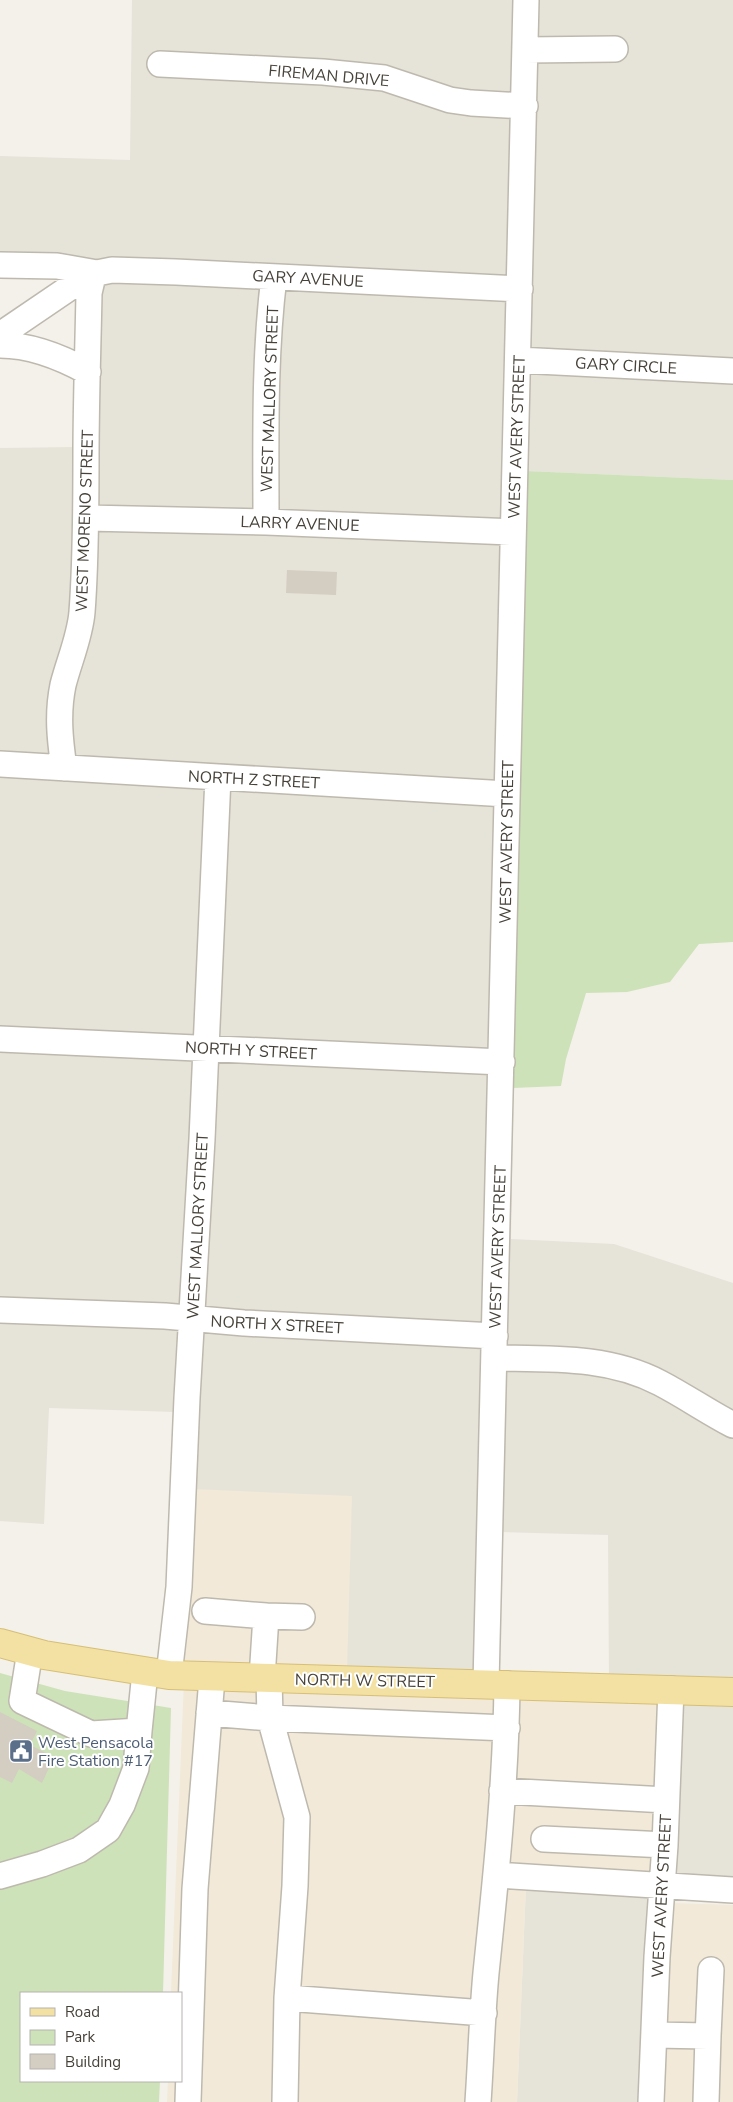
<svg xmlns="http://www.w3.org/2000/svg" width="733" height="2102" font-family="'Nunito Sans',sans-serif">
  <style>
    .residential { fill: #e6e3d9 }
    .commercial { fill: #f2e9d8 }
    .green { fill: #cde2b8 }
    .building { fill: #d4cdc1 }
    .lines { fill: none; stroke-linecap: round; stroke-linejoin: round }
    .minor-casing { stroke: #beb9ae; stroke-width: 28 }
    .major-casing { stroke: #d6bf75; stroke-width: 30 }
    .minor { stroke: #fff; stroke-width: 25 }
    .major { stroke: #f3e1a4; stroke-width: 28 }
    .labels { text-anchor: middle; stroke-width: 4; stroke-linejoin: round; paint-order: stroke }
    .street-label { font-size: 16px; fill: #464239; stroke: #fff }
    .service-label { font-size: 16px; fill: #4e5e75; stroke: #fff; text-anchor: start }
  </style>
  <rect width="100%" height="100%" fill="#f3f1ea"/>
  <path class="residential" d="M 132,0 L 517,0 L 515,97 L 472,95 L 324,64 L 151,55 L 149,72 L 322,81 L 383,86 L 515,114 L 510,280 L 0,268 L 0,156 L 130,160 Z
    M 537,0 L 733,0 L 733,362 L 528,352 Z
    M 103,279 L 263,285 L 256,513 L 97,509 L 99,293 Z
    M 283,285 L 510,297 L 504,524 L 276,514 L 276,437 Z
    M 528,369 L 733,379 L 733,480 L 526,471 Z
    M 77,447 L 72,613 L 53,759 L 0,756 L 0,448 Z
    M 96,526 L 503,541 L 498,785 L 73,760 L 68,722 Z
    M 520,666 L 511,1239 L 614,1244 L 733,1283 L 733,1416 L 665,1375 L 505,1350 Z
    M 0,773 L 208,785 L 196,1039 L 0,1030 Z
    M 227,786 L 497,802 L 492,1053 L 216,1040 Z
    M 0,1047 L 196,1056 L 182,1309 L 0,1302 Z
    M 215,1057 L 492,1070 L 485,1327 L 202,1311 Z
    M 0,1319 L 181,1326 L 176,1412 L 49,1408 L 44,1524 L 0,1521 Z
    M 201,1328 L 485,1344 L 477,1675 L 347,1672 L 193,1489 Z
    M 504,1366 L 550,1367 L 635,1381 L 733,1435 L 733,1684 L 609,1679 L 608,1535 L 500,1532 Z
    M 680,1698 L 733,1700 L 733,1888 L 675,1886 Z
    M 526,1885 L 653,1890 L 641,2102 L 517,2102 Z"/>
  <path class="commercial" d="M 193,1489 L 352,1496 L 347,1672 L 182,1667 Z
    M 184,1682 L 661,1701 L 653,1890 L 526,1885 L 517,2102 L 167,2102 L 168,2081 L 181,2081 L 181,1993 L 171,1993 Z
    M 671,1903 L 733,1905 L 733,2102 L 661,2102 Z"/>
  <path class="green" d="M 526,471 L 733,480 L 733,942 L 699,944 L 670,982 L 627,992 L 586,993 L 566,1059 L 561,1086 L 513,1088 L 520,666 Z
    M 0,1673 L 65,1691 L 171,1708 L 163,1993 L 21,1993 L 21,2081 L 160,2081 L 159,2102 L 0,2102 Z"/>
  <path class="building" d="M 287,570 L 337,572 L 336,595 L 286,593 Z
    M 0,1712 L 37,1731 L 30,1745 L 54,1757 L 42,1783 L 19,1769 L 12,1783 L 0,1777 Z"/>
  <g class="lines">
    <defs>
      <path id="minor" d="M 526,50 L 615,49
        M 160,64 L 323,72 L 384,78 L 450,100 L 471,103 L 525,106
        M 0,265 L 57,266 L 97,273 L 112,270 L 176,272 L 520,289
        M 0,335 L 75,284 L 90,285
        M 0,345 C 31,345 61,357 88,372
        M 518,360 L 733,371
        M 87,518 L 266,522 L 513,532
        M 266,522 C 266,440 264,357 274,277
        M 0,764 L 507,794
        M 64,768 C 60,740 57,714 63,685 C 69,661 80,637 82,612 C 86,560 86,508 86,456 C 86,402 88,347 89,293 L 93,276 L 97,273
        M 0,1039 L 502,1062
        M 0,1310 L 165,1316 L 244,1323 L 495,1336
        M 495,1358 C 551,1359 609,1356 660,1383 C 685,1396 708,1412 733,1425
        M 205,1611 L 266,1616
        M 30,1651 L 22,1701 L 91,1734 L 139,1731 L 145,1672
        M 169,1675 L 179,1587 L 187,1398 L 202,1139 L 218,777
        M 262,1678 L 266,1616 L 302,1617
        M 269,1678 L 270,1718 L 507,1728
        M 486,1684 L 526,0
        M 209,1713 L 270,1718 L 297,1817 L 295,1886 L 287,1998
        M 502,1791 L 666,1800
        M 544,1839 L 665,1845
        M 497,1875 L 733,1890
        M 0,1876 L 42,1864 L 79,1850 L 108,1830 L 122,1805 L 136,1768 L 139,1731
        M 654,2035 L 708,2036 L 706,2102
        M 708,2036 L 711,1970
        M 188,2102 L 195,1889 L 212,1678
        M 285,2102 L 287,1998 L 484,2013
        M 478,2102 C 481,2059 482,2016 486,1973 C 496,1877 506,1781 507,1684
        M 651,2102 L 657,1957 L 665,1845 L 671,1689"/>
      <path id="major" d="M 0,1643 L 44,1655 L 169,1675 L 733,1692"/>
    </defs>
    <use href="#minor" class="minor-casing"/>
    <use href="#major" class="major-casing"/>
    <use href="#minor" class="minor"/>
    <use href="#major" class="major"/>
  </g>
  <defs>
    <symbol id="civic-square" viewBox="-11 -11 22 22"><rect x="-9" y="-9" width="18" height="18" rx="4" fill="#5c6f8a" stroke="#fff"/><path d="M-.6-6.5H3V-4.5H.6V-3L4-1V1h2V6H-6V1h2V-1L-.6-3ZM-1.2 2.5V6h2.4V2.5Z" fill="#fff"/></symbol>
  </defs>
  <g fill-rule="evenodd">
    <use href="#civic-square" x="7" y="1737" width="28" height="28"/>
  </g>
  <g class="labels">
    <g class="street-label">
      <text transform="translate(329 75) rotate(5)" y="6">FIREMAN DRIVE</text>
      <text transform="translate(308 278) rotate(3)" y="6">GARY AVENUE</text>
      <text transform="translate(626 365) rotate(3)" y="6">GARY CIRCLE</text>
      <text transform="translate(269 399) rotate(-88)" y="6">WEST MALLORY STREET</text>
      <text transform="translate(516 437) rotate(-88)" y="6">WEST AVERY STREET</text>
      <text transform="translate(84 521) rotate(-88)" y="6">WEST MORENO STREET</text>
      <text transform="translate(300 523) rotate(2)" y="6">LARRY AVENUE</text>
      <text transform="translate(254 779) rotate(3)" y="6">NORTH Z STREET</text>
      <text transform="translate(506 842) rotate(-89)" y="6">WEST AVERY STREET</text>
      <text transform="translate(251 1050) rotate(3)" y="6">NORTH Y STREET</text>
      <text transform="translate(197 1226) rotate(-87)" y="6">WEST MALLORY STREET</text>
      <text transform="translate(497 1247) rotate(-88)" y="6">WEST AVERY STREET</text>
      <text transform="translate(277 1324) rotate(3)" y="6">NORTH X STREET</text>
      <text transform="translate(365 1680) rotate(1)" y="6">NORTH W STREET</text>
      <text transform="translate(661 1896) rotate(-87)" y="6">WEST AVERY STREET</text>
    </g>
    <g class="service-label">
      <text x="38" y="1748">West Pensacola<tspan x="38" dy="18">Fire Station #17</tspan></text>
    </g>
  </g>
  <rect x="20" y="1992" width="162" height="90" fill="#ffffff" stroke="#b5b3b0"/>
  <rect x="30" y="2008" width="25" height="8" fill="#f3e1a4" stroke="#b5b3b0"/>
  <text x="65" y="2017" font-size="15" fill="#464239">Road</text>
  <rect x="30" y="2030" width="25" height="15" fill="#cde2b8" stroke="#b5b3b0"/>
  <text x="65" y="2042" font-size="15" fill="#464239">Park</text>
  <rect x="30" y="2054" width="25" height="15" fill="#d4cdc1" stroke="#b5b3b0"/>
  <text x="65" y="2067" font-size="15" fill="#464239">Building</text>
</svg>
